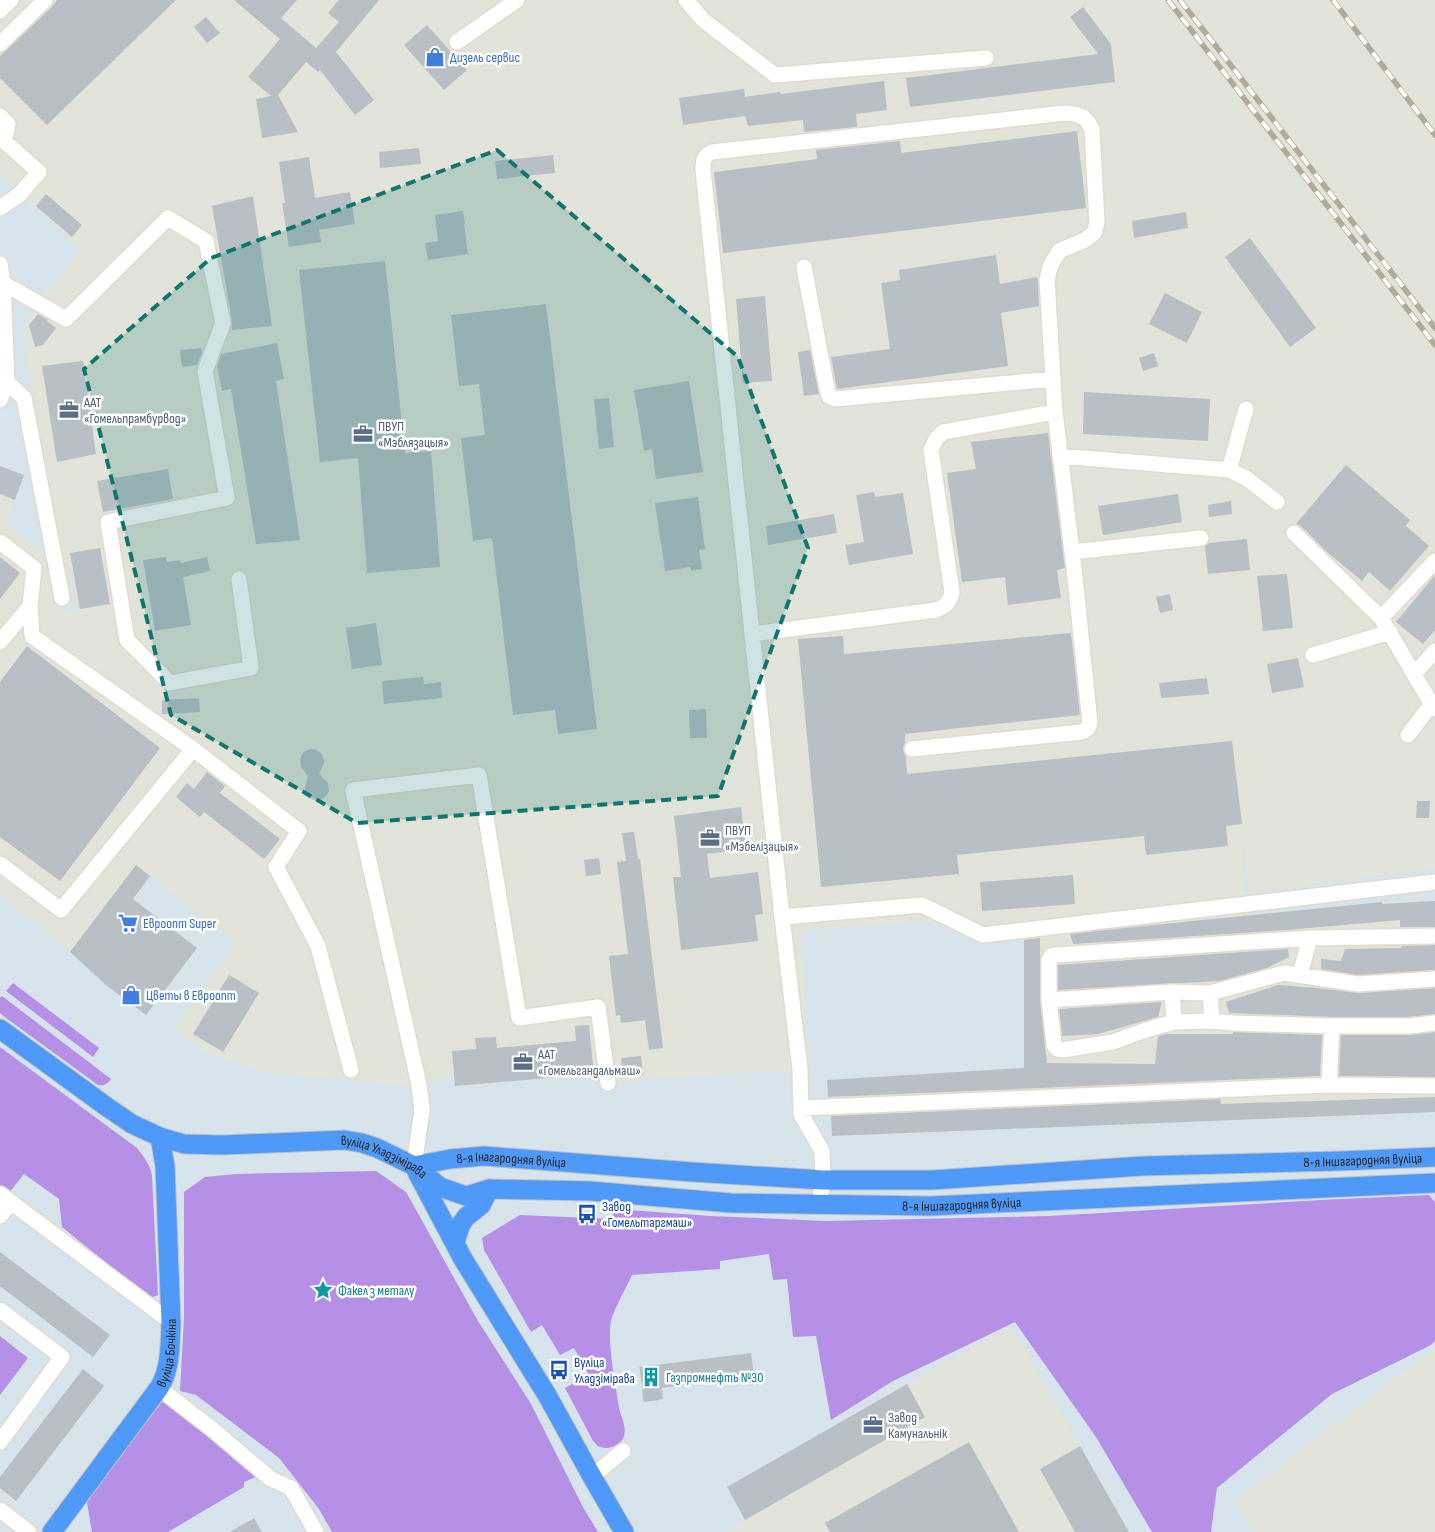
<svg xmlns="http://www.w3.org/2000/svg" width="1435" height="1532" font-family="'Sofia Sans Condensed',sans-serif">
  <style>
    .industrial { fill: #e2e3d9 }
    .green { fill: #b690e6 }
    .building { fill: #b8c0c6 }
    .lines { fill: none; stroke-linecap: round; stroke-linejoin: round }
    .minor-tunnel { stroke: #b4bec4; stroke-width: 15; stroke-dasharray: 15 8; stroke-linecap: butt }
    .minor-casing { stroke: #e2dacd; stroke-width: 18 }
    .major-casing { stroke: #c3c3c3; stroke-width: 21 }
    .minor { stroke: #fff; stroke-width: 15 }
    .major { stroke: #4f9af9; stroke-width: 19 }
    .rail-casing { stroke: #b3ab9a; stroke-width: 5.5 }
    .rail { stroke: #fff; stroke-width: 4; stroke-dasharray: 11; stroke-linecap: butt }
    .marked { fill: #0f766e; fill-opacity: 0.2; stroke: #0f766e; stroke-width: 4; stroke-dasharray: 10 6; stroke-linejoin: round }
    .labels { text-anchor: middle; stroke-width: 5; stroke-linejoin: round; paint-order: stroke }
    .shop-label { font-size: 14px; fill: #366cbe; stroke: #fff; text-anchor: start }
    .service-label { font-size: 14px; fill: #4e5e75; stroke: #fff; text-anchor: start }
    .street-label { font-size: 14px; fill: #272727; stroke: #fff }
    .transit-label { font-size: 14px; fill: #164399; stroke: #fff; text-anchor: start }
    .culture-label { font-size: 14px; fill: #0d838f; stroke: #fff; text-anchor: start }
  </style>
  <rect width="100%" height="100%" fill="#d7e4eb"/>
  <path class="industrial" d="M 0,0 L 1435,0 L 1435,694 L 1421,701 L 1435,720 L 1435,868 L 1249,893 L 1242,834 L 1245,916 L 1382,902 L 1435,901 L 1435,1112 L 832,1136 L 827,1080 L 1024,1067 L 1024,936 L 974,941 L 930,921 L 801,931 L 810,1070 L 669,1077 L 595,1084 L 593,1074 L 455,1086 L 454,1076 L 419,1085 L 407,1086 L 262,1072 L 200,1050 L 173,1031 L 236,943 L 136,865 L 70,952 L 0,895 L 0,494 L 15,500 L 7,521 L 14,531 L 37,548 L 53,570 L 60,613 L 77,610 L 68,565 L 59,557 L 22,327 L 81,249 L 0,176 Z
    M 1011,1325 L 1129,1532 L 724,1532 L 745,1520 L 727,1487 Z
    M 1435,1348 L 1435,1532 L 1254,1532 L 1235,1502 L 1239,1497 Z"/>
  <path class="green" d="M 13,983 L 99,1048 L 93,1057 L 6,991 Z
    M 2,996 L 111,1079 C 107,1084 105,1086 98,1085 L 6,1018 L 0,1013 L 0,998 Z
    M 0,1047 L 137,1148 C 144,1157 150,1164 152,1176 L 158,1295 L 150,1298 L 62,1227 L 59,1199 L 24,1174 L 8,1194 L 0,1188 Z
    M 376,1171 L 406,1192 L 478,1321 L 531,1404 L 584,1509 L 598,1532 L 332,1532 L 319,1509 L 279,1458 L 196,1395 L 180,1391 L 184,1318 L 184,1192 L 205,1177 L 236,1174 Z
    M 1429,1195 L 1435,1202 L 1435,1341 L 1431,1345 L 1332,1394 L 1217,1488 L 1211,1532 L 1152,1532 L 1096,1437 L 1015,1322 L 893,1381 L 831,1420 L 816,1336 L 793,1337 L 787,1279 L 773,1280 L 769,1254 L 720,1261 L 720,1269 L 632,1275 C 627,1286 613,1311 611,1321 C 607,1343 615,1379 618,1402 C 619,1413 627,1425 624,1436 C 621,1446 607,1451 598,1446 C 596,1445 595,1442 593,1441 L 565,1388 L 589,1375 L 574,1348 L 560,1355 L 542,1325 L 531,1332 L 484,1250 L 482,1238 L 520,1215 L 612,1219 L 614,1209 L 710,1216 L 826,1221 L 1049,1216 L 1321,1200 Z
    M 0,1336 L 28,1358 L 0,1395 Z
    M 165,1398 L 262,1474 L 244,1482 L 244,1487 L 168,1532 L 92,1532 L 87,1503 L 88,1499 Z"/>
  <path class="building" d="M 57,0 L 176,0 L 47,125 L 0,78 L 0,56 L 52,7 Z
    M 234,0 L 297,0 L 281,18 L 316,48 L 339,22 L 328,13 L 339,0 L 379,0 L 336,52 L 374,100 L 355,115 L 320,70 L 318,72 L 306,62 L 278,95 L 298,132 L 262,138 L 256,99 L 271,96 L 248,77 L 280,39 Z
    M 1083,7 L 1111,44 L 1115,82 L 910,107 L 906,78 L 1098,54 L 1070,17 Z
    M 206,17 L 220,33 L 207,43 L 194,27 Z
    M 427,25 L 467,70 L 444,90 L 404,45 Z
    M 884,81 L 887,110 L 856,114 L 857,127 L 804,132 L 803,120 L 748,126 L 745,116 L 683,125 L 679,98 L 744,89 L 745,97 L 780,92 L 781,94 Z
    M 1077,131 L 1086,208 L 723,253 L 714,172 L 817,159 L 816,150 L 900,141 L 901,153 Z
    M 419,148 L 421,164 L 380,168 L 379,152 Z
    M 553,155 L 555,173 L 497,179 L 495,161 Z
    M 309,157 L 315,198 L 350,192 L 355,224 L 319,230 L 321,242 L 289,247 L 282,203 L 285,203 L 279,162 Z
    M 46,194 L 82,225 L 72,237 L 36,206 Z
    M 253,196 L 272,326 L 232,330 L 232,321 L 212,206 Z
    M 463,211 L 465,223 L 464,224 L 468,254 L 428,260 L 425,243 L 438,241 L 435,215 Z
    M 1186,212 L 1188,228 L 1134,238 L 1132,221 Z
    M 1250,238 L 1316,328 L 1290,347 L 1225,257 Z
    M 996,255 L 1000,284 L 1037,277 L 1038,282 L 1039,306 L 1001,313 L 1008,366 L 837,389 L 831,357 L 890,349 L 881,283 L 900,280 L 899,270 Z
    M 385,261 L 405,453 L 431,451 L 440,567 L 367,573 L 358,458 L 320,462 L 299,270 Z
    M 1165,293 L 1202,312 L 1187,343 L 1149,324 Z
    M 765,296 L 772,381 L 743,383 L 736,299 Z
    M 546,304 L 597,729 L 558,734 L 555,710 L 513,715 L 492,538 L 473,541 L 461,438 L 485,435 L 479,384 L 459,386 L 451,315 Z
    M 38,314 L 48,320 L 47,321 L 56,328 L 43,345 L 35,347 L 29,325 Z
    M 277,343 L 284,379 L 276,381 L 300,540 L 256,544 L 231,389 L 222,391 L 217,366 L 221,354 Z
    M 201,348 L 202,353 L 197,365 L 182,367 L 180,350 Z
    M 810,350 L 819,394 L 804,396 L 798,352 Z
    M 1154,353 L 1158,366 L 1143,371 L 1139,358 Z
    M 83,361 L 96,454 L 57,462 L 42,366 Z
    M 689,381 L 703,472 L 656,479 L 652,449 L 644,451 L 634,390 Z
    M 1084,392 L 1210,399 L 1208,441 L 1083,434 Z
    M 609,398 L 614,447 L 599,449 L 594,399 Z
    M 1048,433 L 1065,568 L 1057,570 L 1061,598 L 1008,605 L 1005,577 L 962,582 L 947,473 L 976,469 L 971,442 Z
    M 1346,465 L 1410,520 L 1406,526 L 1429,546 L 1390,591 L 1369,572 L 1362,581 L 1326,551 L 1301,526 L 1296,524 Z
    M 0,466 L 24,475 L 15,500 L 0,494 Z
    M 168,469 L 173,499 L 103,512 L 97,481 Z
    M 874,492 L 875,497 L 903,493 L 913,554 L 849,565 L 845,545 L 864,542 L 856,495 Z
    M 1178,494 L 1182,522 L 1103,535 L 1098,506 Z
    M 698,497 L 705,549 L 699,550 L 702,569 L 691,571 L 690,567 L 665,571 L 655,503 Z
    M 1231,501 L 1232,514 L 1209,517 L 1208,505 Z
    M 834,514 L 837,533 L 768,545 L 766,526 Z
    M 1247,539 L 1250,570 L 1208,574 L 1205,546 L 1209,543 Z
    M 100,548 L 110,604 L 80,609 L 70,553 Z
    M 0,557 L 20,573 L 0,599 Z
    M 166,557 L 167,562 L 180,560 L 181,563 L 207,557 L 210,571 L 183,577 L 191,625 L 155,631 L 143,560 Z
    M 1287,574 L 1293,628 L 1263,631 L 1257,576 Z
    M 1435,575 L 1435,630 L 1423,644 L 1396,622 Z
    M 1170,594 L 1173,610 L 1160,613 L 1156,597 Z
    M 376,623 L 382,665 L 352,669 L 346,628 Z
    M 1071,633 L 1080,715 L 905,734 L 905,743 L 903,749 L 906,756 L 907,774 L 1232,741 L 1242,824 L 1226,826 L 1228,846 L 1146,855 L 1144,836 L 957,855 L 959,874 L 821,887 L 798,639 L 843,636 L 844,654 Z
    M 27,646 L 160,748 L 60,881 L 0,837 L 0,682 Z
    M 1298,658 L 1304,687 L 1272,693 L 1267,664 Z
    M 423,677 L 424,684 L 441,682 L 442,698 L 384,704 L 382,681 Z
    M 1207,678 L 1209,694 L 1161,698 L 1159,683 Z
    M 199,698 L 200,712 L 162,714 L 162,700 Z
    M 706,709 L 707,738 L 690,738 L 689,710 Z
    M 310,749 L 314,749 L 321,753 L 324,760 L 324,763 L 319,774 L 328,783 L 329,791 L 327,795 L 321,800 L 313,800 L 305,796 L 305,787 L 308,776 L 301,767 L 300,759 L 303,752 Z
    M 207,772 L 225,786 L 220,793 L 280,839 L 264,859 L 204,812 L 200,817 L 176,797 L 187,783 L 194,789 Z
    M 1417,801 L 1430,801 L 1429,818 L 1416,818 Z
    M 741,807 L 746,849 L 707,854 L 710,878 L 758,872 L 763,914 L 755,915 L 758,941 L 681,950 L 673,877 L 681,877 L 674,816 Z
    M 634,832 L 638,859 L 640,859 L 663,1048 L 649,1050 L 645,1020 L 621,1023 L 620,1015 L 616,1016 L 609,956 L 628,954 L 617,862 L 626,861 L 622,833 Z
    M 599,858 L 601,874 L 586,876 L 584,860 Z
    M 136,865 L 150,876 L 133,899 L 197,948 L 146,1015 L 106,985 L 70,952 Z
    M 1073,875 L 1075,904 L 982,911 L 980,882 Z
    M 1435,901 L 1435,927 L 1400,927 L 1400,920 L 1286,930 L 1073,944 L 1070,934 L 1153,925 L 1382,902 L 1382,904 Z
    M 1040,938 L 1040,1000 L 1047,1063 L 1155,1064 L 1158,1036 L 1166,1034 L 1233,1034 L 1233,1032 L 1322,1035 L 1320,1076 L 828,1097 L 827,1080 L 1024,1068 L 1024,940 Z
    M 1435,945 L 1435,970 L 1358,975 L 1321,969 L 1321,959 L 1341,961 L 1345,949 L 1401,948 L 1401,946 Z
    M 1288,949 L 1289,957 L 1267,968 L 1220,981 L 1058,990 L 1058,965 Z
    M 229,975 L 259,993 L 223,1052 L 193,1034 Z
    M 1278,985 L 1318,988 L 1358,993 L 1435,988 L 1435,1014 L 1409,1017 L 1332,1017 L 1229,1013 L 1226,1002 Z
    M 1162,1002 L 1158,1017 L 1098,1034 L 1062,1036 L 1059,1009 Z
    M 589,1025 L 594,1074 L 455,1086 L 452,1051 L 476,1049 L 475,1038 L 496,1037 L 497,1048 L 576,1041 L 575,1026 Z
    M 1435,1032 L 1435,1077 L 1339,1076 L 1341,1035 L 1410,1035 Z
    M 641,1056 L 643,1075 L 623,1077 L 621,1058 Z
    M 1435,1097 L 1435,1112 L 832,1136 L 831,1116 L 1220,1099 L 1221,1104 Z
    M 0,1252 L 110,1335 L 93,1357 L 0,1286 Z
    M 751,1353 L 754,1376 L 662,1388 L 663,1399 L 644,1401 L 640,1367 Z
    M 83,1369 L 104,1386 L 16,1501 L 0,1488 L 0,1477 Z
    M 907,1384 L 925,1417 L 745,1520 L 727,1487 Z
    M 969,1442 L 1019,1532 L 830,1532 L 825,1523 Z
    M 1080,1446 L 1129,1532 L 1075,1532 L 1040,1469 Z
    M 254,1518 L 262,1532 L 230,1532 Z"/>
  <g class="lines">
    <path class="minor-tunnel" d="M 647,1366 L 651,1401"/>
    <defs>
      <path id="minor" d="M 686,0 L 703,20 L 775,75 L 986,58
        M 0,11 L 11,0
        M 457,42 L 517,0
        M 0,44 L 45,0
        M 0,116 L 8,124 L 4,141 L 39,172 L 20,194 L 0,208
        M 0,264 L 3,283 L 7,382 L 0,400
        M 804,267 L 827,389 L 829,396 L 835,399 L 1053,379
        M 3,283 L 66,319 L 168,218 L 206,241 L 223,323 L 205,371 L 227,498 L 108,522 L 127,640 L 170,683 L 251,668 L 239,579
        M 7,382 L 24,398 L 62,598
        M 1060,456 L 1229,470 L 1246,478 L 1277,502
        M 1229,470 L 1246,409
        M 1294,533 L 1381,618 L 1428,698 L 1435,707
        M 0,542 L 34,568 L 30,606 L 32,636 L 193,749 L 299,831 L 276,867 L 318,946 L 351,1070
        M 1072,552 L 1201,538
        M 1381,618 L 1435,561
        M 752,634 L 936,610 C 946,606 950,602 952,592 L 931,450 L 936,439 L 943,432 L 1055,412 L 1047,280 L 1050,267 L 1059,251 L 1085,240 L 1094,233 L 1097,222 L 1092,129 C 1086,116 1079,114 1065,113 L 712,152 C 703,156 703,161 703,170 L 782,917 L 800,1070 L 801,1114 L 822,1151 L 823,1180 L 819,1204
        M 0,642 L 30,606
        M 1313,655 L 1390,632
        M 1414,674 L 1435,651
        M 1408,735 L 1427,710 L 1435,708
        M 912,749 L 1082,732 L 1088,728 L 1090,723 L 1074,568 L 1055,412
        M 0,864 L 61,910 L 193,749
        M 782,917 L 922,905 L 983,935 L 1435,882
        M 1435,936 L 1310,938 L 1056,955 L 1051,956 L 1049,960 L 1049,1000 L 1054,1045 L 1057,1049 L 1062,1050 L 1113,1042 L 1146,1030 L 1174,1022 L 1212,1021 L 1233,1023 L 1332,1026 L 1410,1026 L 1435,1023
        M 1300,975 L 1310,938
        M 1172,992 L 1174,1022
        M 1210,993 L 1212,1021
        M 1049,1000 L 1172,992 L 1210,993 L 1284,973 L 1358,984 L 1435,979
        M 1329,1085 L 1332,1026
        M 801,1108 L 1329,1085 L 1435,1086
        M 414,1166 L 422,1110 L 419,1085 L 353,790 L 479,775 L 519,1018 L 598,1007 L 608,1083
        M 0,1194 L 171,1322
        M 0,1216 L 11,1202
        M 0,1310 L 62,1357 L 0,1442
        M 159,1388 L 212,1429 L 271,1479 L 291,1488 L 316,1532
        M 590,1473 L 600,1470 L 623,1451
        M 0,1510 L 29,1532"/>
      <g id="major">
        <path id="s1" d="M 0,1029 L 107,1107 L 132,1124 L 160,1137 L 184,1144 L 222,1145 L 345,1140 L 362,1143 L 377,1148 L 414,1166 L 440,1187 L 466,1196 L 489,1189 L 590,1191 L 731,1203 L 931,1206 L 1435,1183"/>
        <path id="s2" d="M 414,1166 L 450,1159 L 484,1156 L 692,1172 L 823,1180 L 932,1180 L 1143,1166 L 1340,1161 L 1435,1157"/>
        <path d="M 417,1172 L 463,1259 L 547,1395 L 590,1473 L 624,1532"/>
        <path d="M 455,1242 L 461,1224 L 466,1217 L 481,1205 L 489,1189"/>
        <path id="s3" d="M 52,1532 L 159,1388 C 171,1369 170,1344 171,1322 L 165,1166 L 160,1137"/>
      </g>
    </defs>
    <use href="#minor" class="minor-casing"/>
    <use href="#major" class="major-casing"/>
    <use href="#minor" class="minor"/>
    <use href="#major" class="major"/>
    <defs>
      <path id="rail" d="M 1168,0 L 1435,345
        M 1180,0 L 1435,328
        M 1333,0 L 1435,135"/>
    </defs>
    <use href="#rail" class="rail-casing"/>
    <use href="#rail" class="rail"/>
  </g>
  <path class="marked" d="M 497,150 L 738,357 L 808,548 L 718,796 L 357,823 L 171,715 L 84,369 L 211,258 Z"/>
  <defs>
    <symbol id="shop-bare" viewBox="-9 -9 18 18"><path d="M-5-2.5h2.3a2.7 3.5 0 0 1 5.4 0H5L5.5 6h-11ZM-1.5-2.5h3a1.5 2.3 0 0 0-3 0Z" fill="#3f7fe0" stroke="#fff" stroke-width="2.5" paint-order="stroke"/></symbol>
    <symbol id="office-bare" viewBox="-9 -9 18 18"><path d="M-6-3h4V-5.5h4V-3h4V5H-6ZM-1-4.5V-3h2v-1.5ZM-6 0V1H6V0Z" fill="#5c6f8a" stroke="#fff" stroke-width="2.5" paint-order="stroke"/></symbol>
    <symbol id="supermarket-bare" viewBox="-9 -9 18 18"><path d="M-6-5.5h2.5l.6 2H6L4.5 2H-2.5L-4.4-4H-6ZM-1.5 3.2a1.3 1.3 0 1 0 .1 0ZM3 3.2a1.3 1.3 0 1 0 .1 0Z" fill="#3f7fe0" stroke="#fff" stroke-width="2.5" paint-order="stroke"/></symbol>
    <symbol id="bus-bare" viewBox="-9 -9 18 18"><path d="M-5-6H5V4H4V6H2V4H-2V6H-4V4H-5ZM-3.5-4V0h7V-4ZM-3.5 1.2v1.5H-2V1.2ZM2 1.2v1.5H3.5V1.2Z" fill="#1a4fb4" stroke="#fff" stroke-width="2.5" paint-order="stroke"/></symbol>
    <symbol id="sight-bare" viewBox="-9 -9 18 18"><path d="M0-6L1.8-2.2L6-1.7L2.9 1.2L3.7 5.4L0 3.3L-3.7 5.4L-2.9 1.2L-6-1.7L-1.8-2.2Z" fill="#0f9aa8" stroke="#fff" stroke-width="2.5" paint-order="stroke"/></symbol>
    <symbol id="building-bare" viewBox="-9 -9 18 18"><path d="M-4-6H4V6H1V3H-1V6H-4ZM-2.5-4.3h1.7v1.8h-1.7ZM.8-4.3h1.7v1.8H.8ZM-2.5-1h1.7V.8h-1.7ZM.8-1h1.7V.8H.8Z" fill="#0f9aa8" stroke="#fff" stroke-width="2.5" paint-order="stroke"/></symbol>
  </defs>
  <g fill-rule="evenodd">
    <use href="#shop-bare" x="421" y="43" width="28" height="28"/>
    <use href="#office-bare" x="55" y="396" width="28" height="28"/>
    <use href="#office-bare" x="349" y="420" width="28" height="28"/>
    <use href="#office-bare" x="696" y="824" width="28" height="28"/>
    <use href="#supermarket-bare" x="114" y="909" width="28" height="28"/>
    <use href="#shop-bare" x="117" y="981" width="28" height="28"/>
    <use href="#office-bare" x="509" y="1048" width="28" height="28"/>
    <use href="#bus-bare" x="573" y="1200" width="28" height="28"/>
    <use href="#sight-bare" x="309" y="1276" width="28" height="28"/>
    <use href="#bus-bare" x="545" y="1356" width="28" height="28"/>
    <use href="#building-bare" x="637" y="1363" width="28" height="28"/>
    <use href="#office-bare" x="859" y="1411" width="28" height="28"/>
  </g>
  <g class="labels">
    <g class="shop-label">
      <text x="450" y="62">Дизель сервис</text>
      <text x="143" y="928">Евроопт Super</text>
      <text x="146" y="1000">Цветы в Евроопт</text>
    </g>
    <g class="service-label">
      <text x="84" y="407">ААТ<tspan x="84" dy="16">«Гомельпрамбурвод»</tspan></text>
      <text x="378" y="431">ПВУП<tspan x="378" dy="16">«Мэблязацыя»</tspan></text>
      <text x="725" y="835">ПВУП<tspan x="725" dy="16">«Мэбелізацыя»</tspan></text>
      <text x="538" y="1059">ААТ<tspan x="538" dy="16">«Гомельгандальмаш»</tspan></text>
      <text x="888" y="1422">Завод<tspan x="888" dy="16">Камунальнік</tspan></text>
    </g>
    <g class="street-label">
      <text dy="5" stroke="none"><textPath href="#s2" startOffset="951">8-я Іншагародняя вуліца</textPath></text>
      <text dy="5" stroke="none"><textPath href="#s2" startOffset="98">8-я Інагародняя вуліца</textPath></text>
      <text dy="5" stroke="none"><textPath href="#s1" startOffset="422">вуліца Уладзімірава</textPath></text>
      <text dy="5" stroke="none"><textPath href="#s1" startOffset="1012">8-я Іншагародняя вуліца</textPath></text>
      <text dy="5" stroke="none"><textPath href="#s3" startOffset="216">вуліца Бочкіна</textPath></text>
    </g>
    <g class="transit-label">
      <text x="602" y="1211">Завод<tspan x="602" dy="16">«Гомельтаргмаш»</tspan></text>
      <text x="574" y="1367">Вуліца<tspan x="574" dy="16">Уладзімірава</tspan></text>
    </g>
    <g class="culture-label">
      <text x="338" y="1295">Факел з металу</text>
      <text x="666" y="1382">Газпромнефть №30</text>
    </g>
  </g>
</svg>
